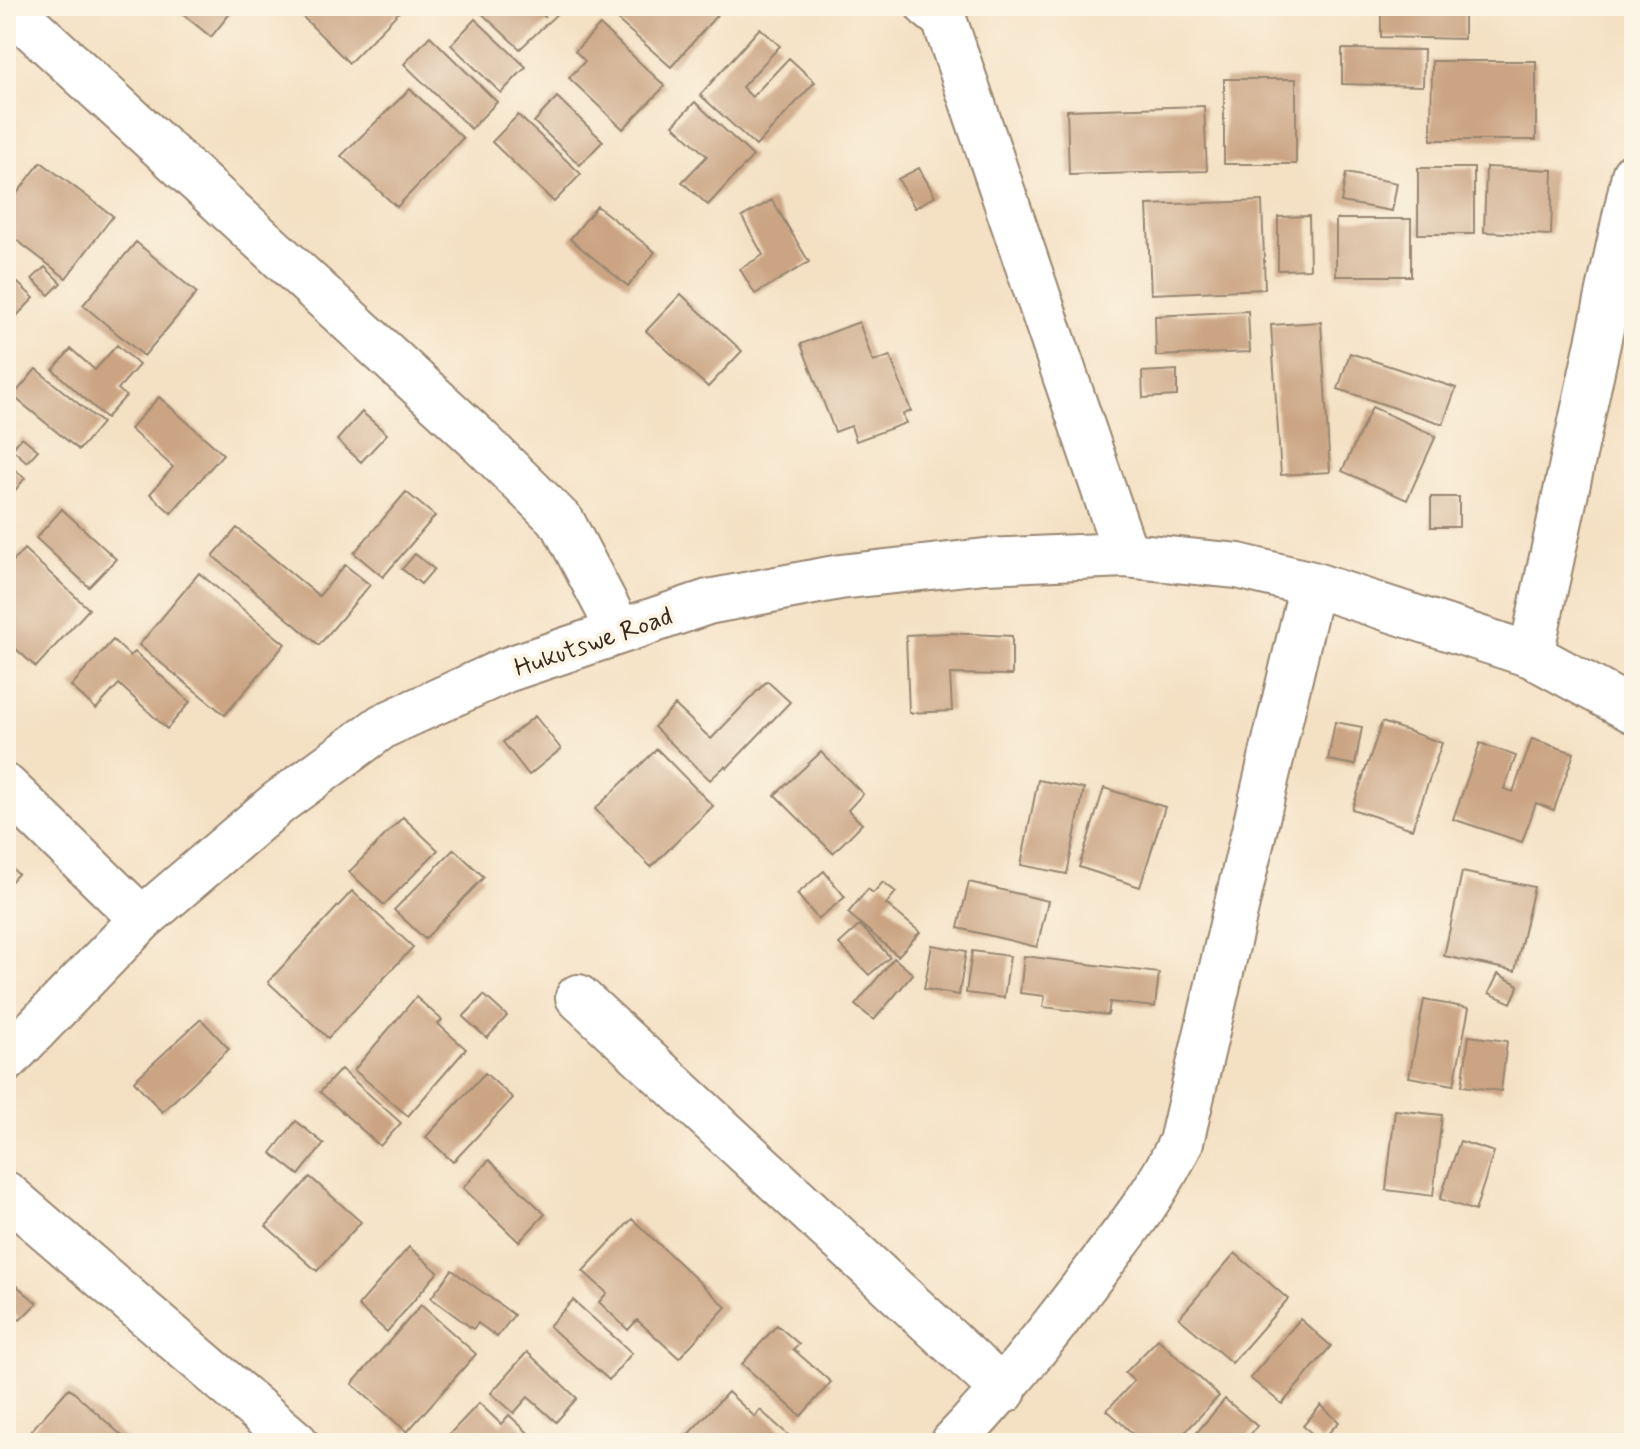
<svg xmlns="http://www.w3.org/2000/svg" width="1640" height="1449" font-family="Mynerve,sans-serif">
  <style>
    .building { fill: #caa483 }
    .lines { fill: none; stroke-linecap: round; stroke-linejoin: round }
    .street-casing { stroke: #988671; stroke-width: 48 }
    .street { stroke: #fff; stroke-width: 44 }
    .labels { text-anchor: middle; stroke-width: 8; stroke-linejoin: round; paint-order: stroke }
    .street-label { font-size: 26px; fill: #3b2a1e; stroke: #fcf5e5 }
  </style>
  <rect width="100%" height="100%" fill="#fcf5e5"/>
  <filter id="ink" filterUnits="userSpaceOnUse"><feTurbulence type="fractalNoise" baseFrequency=".0125" numOctaves="2"/><feDisplacementMap in="SourceGraphic" scale="16" xChannelSelector="R" yChannelSelector="G"/><feConvolveMatrix kernelMatrix="1 2 1 2 8 2 1 2 1" color-interpolation-filters="sRGB"/></filter>
  <filter id="wash" filterUnits="userSpaceOnUse"><feTurbulence type="fractalNoise" baseFrequency=".006" numOctaves="4" result="noise"/><feDisplacementMap in="SourceGraphic" scale="32" xChannelSelector="R" yChannelSelector="G"/><feGaussianBlur stdDeviation="1.8" result="paint"/><feColorMatrix in="noise" values="0 0 0 0 0 0 0 0 0 0 0 0 0 0 0 0 0 1.4 0 .05"/><feComposite in="paint" operator="in"/></filter>
  <g filter="url(#wash)">
    <rect width="100%" height="100%" fill="#f4e1c4"/>
    <g id="blocks">
      <path class="building" d="M 173,6 L 236,6 L 211,37 Z
        M 292,6 L 396,6 L 400,11 L 349,63 Z
        M 480,6 L 532,6 L 546,18 L 535,6 L 565,6 L 520,49 L 477,9 Z
        M 611,6 L 725,6 L 671,67 L 607,11 Z
        M 1381,6 L 1464,6 L 1464,39 L 1381,37 Z
        M 475,19 L 526,67 L 501,93 L 451,45 Z
        M 600,25 L 665,86 L 623,129 L 569,78 L 585,61 L 575,51 Z
        M 760,28 L 780,46 L 742,87 L 752,97 L 789,58 L 815,82 L 756,146 L 700,95 Z
        M 430,36 L 497,102 L 471,129 L 404,64 Z
        M 1342,49 L 1424,50 L 1423,86 L 1342,84 Z
        M 1432,61 L 1536,61 L 1536,140 L 1431,140 Z
        M 1224,79 L 1296,79 L 1296,164 L 1224,164 Z
        M 410,89 L 463,138 L 397,207 L 341,156 Z
        M 557,97 L 603,141 L 580,165 L 534,122 Z
        M 695,102 L 753,156 L 708,205 L 682,182 L 707,156 L 673,125 Z
        M 1204,106 L 1207,171 L 1069,175 L 1067,110 Z
        M 518,115 L 581,174 L 554,202 L 492,142 Z
        M 41,162 L 113,216 L 66,278 L 6,232 L 6,208 Z
        M 1486,167 L 1553,170 L 1551,235 L 1484,232 Z
        M 919,168 L 935,196 L 915,208 L 898,179 Z
        M 1418,168 L 1474,168 L 1474,234 L 1418,234 Z
        M 1346,173 L 1397,183 L 1392,211 L 1341,202 Z
        M 772,200 L 809,262 L 755,294 L 740,269 L 763,255 L 742,217 Z
        M 1262,201 L 1265,289 L 1151,294 L 1147,205 Z
        M 597,206 L 655,252 L 628,286 L 570,239 Z
        M 1309,216 L 1310,269 L 1278,270 L 1278,217 Z
        M 1336,219 L 1411,219 L 1411,276 L 1336,276 Z
        M 136,242 L 197,293 L 144,356 L 83,305 Z
        M 45,267 L 61,283 L 49,295 L 32,279 Z
        M 6,272 L 34,298 L 6,327 Z
        M 681,294 L 742,351 L 708,387 L 646,331 Z
        M 1248,311 L 1250,352 L 1156,356 L 1155,316 Z
        M 859,322 L 873,362 L 890,356 L 911,411 L 903,414 L 906,423 L 856,441 L 851,426 L 835,432 L 801,344 Z
        M 1321,322 L 1330,472 L 1281,475 L 1271,325 Z
        M 117,345 L 139,365 L 118,389 L 126,396 L 106,418 L 53,370 L 71,349 L 95,370 Z
        M 1350,353 L 1456,388 L 1443,424 L 1338,389 Z
        M 36,369 L 102,423 L 79,450 L 13,396 Z
        M 1177,370 L 1177,396 L 1143,398 L 1142,372 Z
        M 159,397 L 223,454 L 171,513 L 150,494 L 173,467 L 130,429 Z
        M 1372,407 L 1436,436 L 1407,500 L 1342,471 Z
        M 362,412 L 387,434 L 361,462 L 337,440 Z
        M 22,437 L 38,450 L 27,462 L 12,449 Z
        M 6,463 L 25,478 L 6,502 Z
        M 406,492 L 435,516 L 383,577 L 354,553 Z
        M 1431,497 L 1459,497 L 1459,527 L 1431,527 Z
        M 62,509 L 116,559 L 89,587 L 36,538 Z
        M 237,528 L 319,596 L 345,565 L 370,585 L 319,645 L 213,556 Z
        M 24,549 L 89,609 L 36,667 L 6,640 L 6,569 Z
        M 415,554 L 434,569 L 421,584 L 402,569 Z
        M 199,573 L 285,644 L 225,715 L 139,645 Z
        M 949,633 L 1012,636 L 1012,675 L 950,674 L 952,711 L 909,713 L 906,635 Z
        M 113,640 L 130,656 L 135,652 L 190,702 L 167,729 L 119,684 L 96,709 L 71,686 Z
        M 767,681 L 790,702 L 727,768 L 725,766 L 710,780 L 654,727 L 675,705 L 711,739 Z
        M 535,716 L 561,749 L 529,775 L 503,742 Z
        M 1335,722 L 1362,727 L 1355,765 L 1328,760 Z
        M 1382,722 L 1442,743 L 1412,829 L 1352,809 Z
        M 1532,739 L 1574,753 L 1554,810 L 1536,803 L 1522,842 L 1453,819 L 1480,743 L 1516,756 L 1504,789 L 1513,792 Z
        M 657,749 L 713,806 L 651,867 L 595,809 Z
        M 821,752 L 863,794 L 848,810 L 862,824 L 833,853 L 775,795 Z
        M 1038,780 L 1084,789 L 1067,874 L 1021,865 Z
        M 1104,788 L 1165,807 L 1140,887 L 1079,867 Z
        M 403,817 L 438,850 L 384,905 L 349,872 Z
        M 454,849 L 484,877 L 425,939 L 394,910 Z
        M 6,863 L 18,874 L 6,887 Z
        M 824,871 L 845,897 L 818,919 L 797,894 Z
        M 1462,872 L 1534,887 L 1515,971 L 1444,956 Z
        M 883,882 L 896,892 L 886,904 L 920,932 L 898,956 L 848,913 L 868,889 L 873,893 Z
        M 969,882 L 1048,901 L 1037,947 L 958,928 Z
        M 352,891 L 413,947 L 328,1038 L 268,982 Z
        M 860,925 L 890,957 L 869,975 L 839,944 Z
        M 932,945 L 966,951 L 959,995 L 924,989 Z
        M 972,951 L 1010,956 L 1004,998 L 966,993 Z
        M 1024,956 L 1159,973 L 1155,1007 L 1110,1002 L 1108,1015 L 1043,1007 L 1045,996 L 1020,993 Z
        M 894,958 L 913,974 L 874,1020 L 855,1005 Z
        M 1498,974 L 1519,985 L 1511,1003 L 1489,993 Z
        M 484,995 L 507,1016 L 487,1038 L 463,1017 Z
        M 416,997 L 442,1020 L 438,1024 L 466,1049 L 408,1116 L 354,1070 Z
        M 1424,1000 L 1469,1008 L 1454,1085 L 1409,1077 Z
        M 201,1019 L 229,1049 L 162,1112 L 134,1081 Z
        M 1469,1036 L 1507,1041 L 1501,1091 L 1462,1086 Z
        M 341,1069 L 401,1123 L 380,1146 L 320,1092 Z
        M 485,1073 L 513,1098 L 453,1162 L 426,1137 Z
        M 1395,1110 L 1442,1115 L 1433,1196 L 1386,1190 Z
        M 296,1121 L 324,1144 L 299,1175 L 271,1153 Z
        M 1460,1141 L 1494,1152 L 1475,1211 L 1440,1199 Z
        M 489,1160 L 545,1214 L 519,1242 L 463,1188 Z
        M 310,1177 L 361,1222 L 317,1271 L 266,1226 Z
        M 632,1219 L 726,1307 L 679,1358 L 637,1320 L 628,1330 L 599,1302 L 607,1293 L 583,1271 Z
        M 409,1247 L 438,1272 L 387,1332 L 358,1306 Z
        M 1235,1253 L 1288,1299 L 1232,1363 L 1179,1318 Z
        M 452,1270 L 514,1315 L 497,1337 L 478,1323 L 473,1329 L 431,1298 Z
        M 17,1286 L 37,1303 L 20,1320 L 6,1308 L 6,1298 Z
        M 573,1300 L 632,1353 L 609,1380 L 549,1326 Z
        M 421,1305 L 476,1354 L 407,1432 L 352,1384 Z
        M 1300,1319 L 1331,1346 L 1282,1404 L 1250,1378 Z
        M 777,1325 L 799,1344 L 793,1349 L 831,1382 L 801,1416 L 742,1364 Z
        M 1158,1339 L 1219,1396 L 1175,1443 L 1143,1443 L 1107,1410 L 1134,1381 L 1125,1373 Z
        M 527,1352 L 577,1398 L 556,1422 L 528,1397 L 514,1413 L 491,1393 Z
        M 69,1388 L 130,1443 L 20,1443 Z
        M 728,1392 L 755,1417 L 760,1410 L 793,1439 L 789,1443 L 680,1443 Z
        M 1225,1399 L 1257,1426 L 1244,1443 L 1188,1443 Z
        M 479,1403 L 501,1424 L 509,1415 L 539,1443 L 441,1443 Z
        M 1321,1405 L 1339,1422 L 1321,1441 L 1303,1426 Z"/>
    </g>
  </g>
  <g filter="url(#ink)">
    <use href="#blocks" fill-opacity="0" stroke="#988671" stroke-width="2"/>
    <g class="lines">
      <defs>
        <path id="street" d="M 8,6 L 476,437 L 563,523 L 619,630
          M 928,6 L 944,19 L 1126,555
          M 1531,655 L 1634,175
          M 6,787 L 142,919
          M 578,997 L 1004,1391
          M 6,1060 L 142,919 L 278,803 L 383,726 L 506,670 L 708,602 L 840,577 L 985,561 L 1126,555 L 1238,566 L 1312,584 L 1531,655 L 1634,711
          M 6,1194 L 296,1443
          M 953,1443 C 1003,1391 1046,1336 1090,1278 C 1124,1234 1158,1192 1181,1142 L 1312,584"/>
      </defs>
      <use href="#street" class="street-casing"/>
      <use href="#street" class="street"/>
    </g>
  </g>
  <g class="labels">
    <g class="street-label">
      <text transform="translate(593 641) rotate(-19)" y="9">Hukutswe Road</text>
    </g>
  </g>
  <rect width="1640" height="1449" fill="none" stroke="#fcf5e5" stroke-width="32"/>
</svg>
